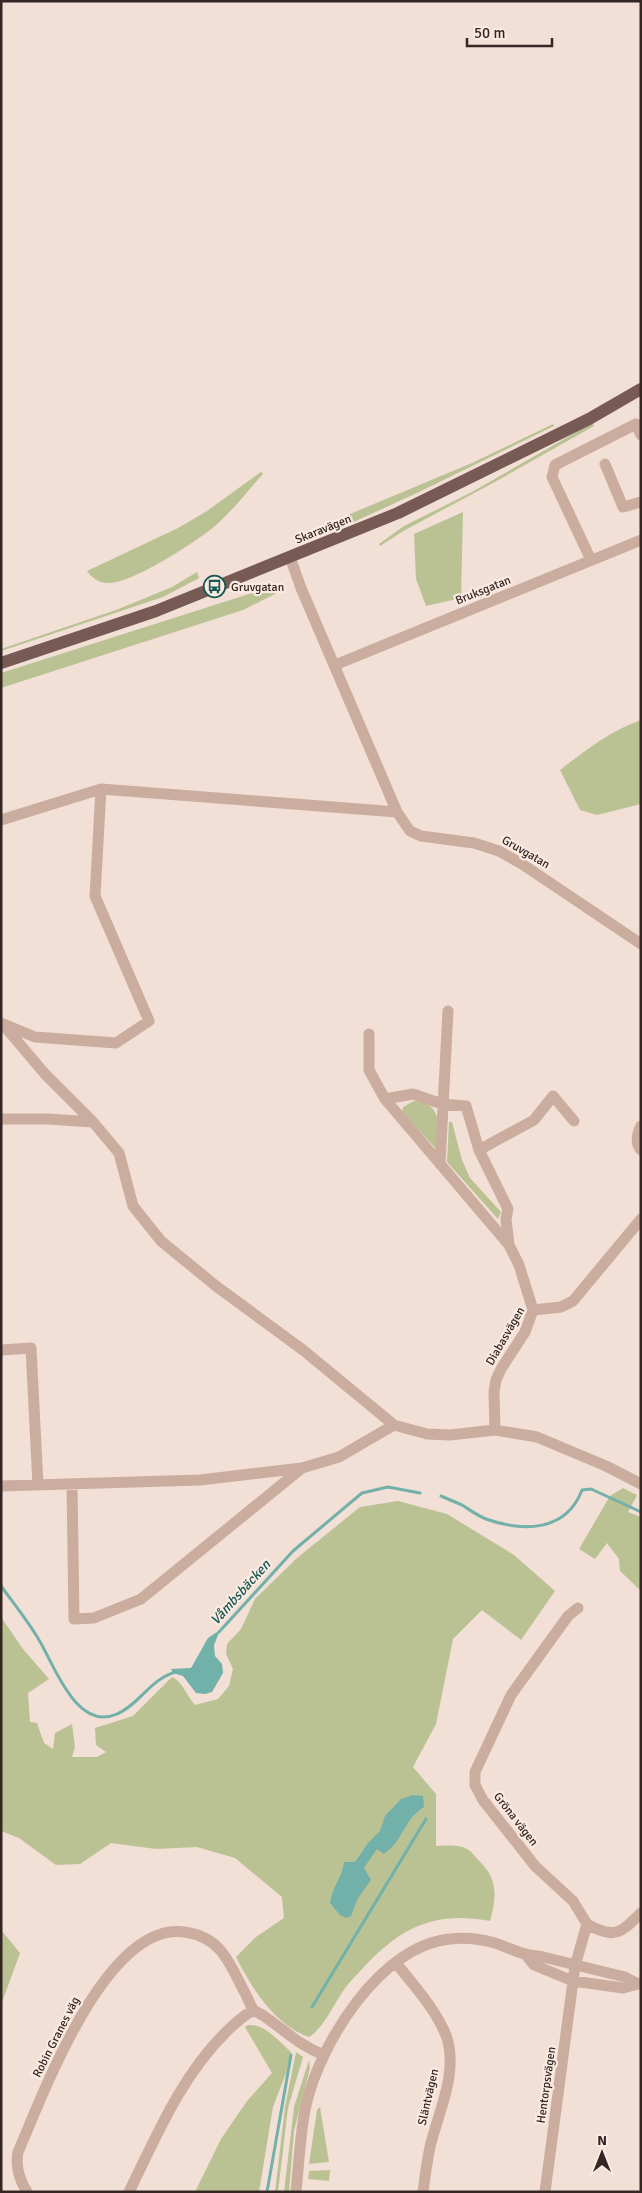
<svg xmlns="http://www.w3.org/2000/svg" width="642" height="2193" font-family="Signika,sans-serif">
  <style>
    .green { fill: #bac294 }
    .water { fill: #72b1aa }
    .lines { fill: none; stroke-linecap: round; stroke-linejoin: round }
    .stream { stroke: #72b1aa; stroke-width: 3 }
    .street { stroke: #cbada0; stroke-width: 11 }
    .primary { stroke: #775a53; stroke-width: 12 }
    .labels { text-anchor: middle; stroke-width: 4.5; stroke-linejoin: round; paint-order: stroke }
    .street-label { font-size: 12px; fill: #342624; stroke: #faeae1 }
    .poi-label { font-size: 12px; fill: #342624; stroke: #faeae1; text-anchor: start }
    .water-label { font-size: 14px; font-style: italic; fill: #175852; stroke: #faeae1 }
  </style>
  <rect width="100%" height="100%" fill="#f2dfd5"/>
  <path class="green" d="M 592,423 L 594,426 L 493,483 L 405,530 L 380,546 L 379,544 L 404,526 L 472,492 Z
    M 553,424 L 554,426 L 417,493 L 347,525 L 320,534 L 319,527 L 472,463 Z
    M 261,472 L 263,473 L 262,475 C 247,492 232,511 215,526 C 196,542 134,582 110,583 C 100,584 92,578 87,571 L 178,528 L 207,511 Z
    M 463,512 L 461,598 L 426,606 L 416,579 L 414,534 Z
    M 197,572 L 199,578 L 163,597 L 1,651 L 1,649 L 116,610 L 172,587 Z
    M 268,588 L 283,590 L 243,610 L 1,688 L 1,673 Z
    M 641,720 L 641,804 L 597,815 L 580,810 L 560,770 C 586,750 610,731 641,720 Z
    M 414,1101 C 444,1103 438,1128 436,1149 L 402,1112 L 403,1107 Z
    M 449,1122 L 452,1122 L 462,1160 L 470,1178 L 501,1212 L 498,1219 L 447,1162 Z
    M 623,1488 L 637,1495 L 628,1512 L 641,1517 L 641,1591 L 620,1571 L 619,1559 L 607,1543 L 595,1559 L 579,1549 L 610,1496 Z
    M 398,1501 L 447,1514 L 514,1555 L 555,1591 L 521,1640 L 482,1610 L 453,1639 L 436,1724 L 413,1767 L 436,1794 L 436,1846 C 445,1846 458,1844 467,1849 C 471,1851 475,1856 478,1860 C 498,1878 497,1896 490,1921 C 435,1911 401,1927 363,1968 C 357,1975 349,1982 343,1991 C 335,2003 322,2030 309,2037 C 275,2026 251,1987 236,1957 L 256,1937 L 284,1918 L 282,1897 L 235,1858 L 197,1847 L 156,1849 L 111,1843 L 80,1864 L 56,1865 L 19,1838 L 1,1831 L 1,1617 L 23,1649 L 49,1679 L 28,1693 L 30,1722 L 37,1723 L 44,1743 L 53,1749 L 55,1733 L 72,1724 L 75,1747 L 72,1757 L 97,1757 L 106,1752 L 96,1745 L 95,1728 L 133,1716 L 172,1677 C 182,1681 187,1696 195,1705 L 218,1699 L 229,1686 L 233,1669 L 226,1654 L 227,1644 L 241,1629 L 255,1599 L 297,1558 L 360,1507 Z
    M 1,1930 L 20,1953 L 1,2005 Z
    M 248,2025 C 266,2024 278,2041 291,2052 L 286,2073 L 273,2107 L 259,2192 L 195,2192 L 221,2139 L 247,2101 L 272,2073 L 245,2027 Z
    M 296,2052 L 303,2057 L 288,2108 L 278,2192 L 275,2192 L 285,2107 Z
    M 309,2060 L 310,2068 L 294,2131 L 289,2192 L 284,2192 L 294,2107 Z
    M 320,2107 L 329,2162 L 309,2164 L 317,2110 Z
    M 330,2170 L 329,2181 L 308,2179 L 309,2171 Z"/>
  <path class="water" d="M 220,1630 L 214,1645 L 215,1656 L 222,1664 L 223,1673 L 212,1692 L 205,1694 L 196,1693 L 183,1676 L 173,1673 L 171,1669 L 191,1668 L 208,1638 Z
    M 413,1795 L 423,1796 L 424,1807 C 403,1820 404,1840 384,1854 L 377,1849 L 364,1868 L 371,1880 L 358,1898 L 351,1916 L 346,1918 L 340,1915 L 330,1903 C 332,1886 342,1879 344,1862 L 355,1862 L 368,1843 L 380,1831 L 385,1816 L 401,1799 Z"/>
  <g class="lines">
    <path class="stream" d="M 441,1496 C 448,1499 455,1502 462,1505 C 470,1510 478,1516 486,1519 C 523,1532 566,1532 582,1490 L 591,1489 L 641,1512
      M 1,1586 C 14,1604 28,1621 39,1640 C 54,1664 76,1732 117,1714 C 139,1705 151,1678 176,1672
      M 219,1632 L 293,1551 L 362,1493 L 388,1487 L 420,1493
      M 312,2007 L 426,1819
      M 267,2192 L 291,2055"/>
    <path class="street" d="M 605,464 L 623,507 L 641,502
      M 290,557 L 301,588 L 397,812 L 410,831 L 421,836 L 474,843 L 499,851 L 522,864 L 641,944
      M 591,560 L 552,477 L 555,465 L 636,424 L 641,435
      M 335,665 L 641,540
      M 1,820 L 101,789 L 397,812
      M 1,1023 L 35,1037 L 116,1043 L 149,1021 L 95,896 L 101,789
      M 6,1028 L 45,1074 L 93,1122
      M 369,1034 L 369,1070 L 385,1099 L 509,1245 L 519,1265 L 533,1310
      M 385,1099 L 413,1094 L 442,1104 L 466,1106 L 479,1150 L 508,1209 L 506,1219 L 509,1245
      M 1,1119 L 48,1119 L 93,1122 L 119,1153 L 133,1206 L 161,1241 L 216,1286 L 303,1350 L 394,1425 L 427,1434 L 450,1435 L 495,1430 L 537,1437 L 606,1466 L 641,1484
      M 641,1126 C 637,1134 635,1143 641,1150
      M 479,1150 L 534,1120 L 553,1096 L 574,1121
      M 440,1164 L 448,1011
      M 1,1350 L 31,1348 L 38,1485
      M 495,1430 L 494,1392 L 496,1380 L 501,1369 L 525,1332 L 533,1310 L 561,1307 L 573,1301 L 641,1219
      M 72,1484 L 74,1619 L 94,1618 L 141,1599 L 302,1468
      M 1,1486 L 200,1480 L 302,1468 L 339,1457 L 394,1425
      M 587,1924 C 614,1939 620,1934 641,1913
      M 527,1956 L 534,1965 L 573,1981 L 623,1988 L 641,1983
      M 396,1963 C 414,1986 437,2010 447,2038 C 458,2074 438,2113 430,2147 C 427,2161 425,2177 423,2192
      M 27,2192 C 19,2179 15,2167 18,2152 C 43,2095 106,1920 185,1932 C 198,1934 212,1940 221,1951 C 231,1963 238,1980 245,1993 C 248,1998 250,2006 254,2010 C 257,2013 261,2014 264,2016 C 284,2030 300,2046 324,2055
      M 129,2192 C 157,2135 181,2076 227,2031 C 236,2023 243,2015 254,2010
      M 296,2192 C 299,2163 300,2133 306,2105 C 320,2043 381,1945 450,1939 C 466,1937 481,1939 495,1943 C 510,1948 523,1956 539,1956 L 625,1977 L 638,1984
      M 545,2192 L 575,1966 L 587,1924 L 573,1901 L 535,1866 L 483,1800 L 475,1785 L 475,1772 L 511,1695 L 568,1616 L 578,1608"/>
    <path class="primary" d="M 1,663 L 156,611 L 398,513 L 589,419 L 641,389"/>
  </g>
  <defs>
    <symbol id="bus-ring" viewBox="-11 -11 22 22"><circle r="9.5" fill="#faeae1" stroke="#175852" stroke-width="1.5"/><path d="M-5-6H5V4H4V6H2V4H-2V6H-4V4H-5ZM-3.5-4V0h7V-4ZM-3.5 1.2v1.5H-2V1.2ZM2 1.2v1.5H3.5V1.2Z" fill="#175852"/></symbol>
  </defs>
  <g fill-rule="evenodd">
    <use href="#bus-ring" x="202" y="574" width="25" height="25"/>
  </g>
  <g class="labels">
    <g class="street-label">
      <text transform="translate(323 529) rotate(-22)" y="4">Skaravägen</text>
      <text transform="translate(483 590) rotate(-22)" y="4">Bruksgatan</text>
      <text transform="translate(526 852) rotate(30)" y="4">Gruvgatan</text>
      <text transform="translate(505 1336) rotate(-60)" y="4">Diabasvägen</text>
      <text transform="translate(516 1819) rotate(52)" y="4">Gröna vägen</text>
      <text transform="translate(56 2037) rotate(-63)" y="4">Robin Granes väg</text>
      <text transform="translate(546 2085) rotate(-82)" y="4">Hentorpsvägen</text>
      <text transform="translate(428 2097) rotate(-77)" y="4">Släntvägen</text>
    </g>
    <g class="poi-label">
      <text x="231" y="591">Gruvgatan</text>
    </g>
    <g class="water-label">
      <text transform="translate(240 1592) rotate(-48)" y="5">Våmbsbäcken</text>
    </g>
  </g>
  <rect width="642" height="2193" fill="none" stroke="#342624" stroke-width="5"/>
  <g transform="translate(602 2153)" stroke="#faeae1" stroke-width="4" paint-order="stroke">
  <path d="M0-4L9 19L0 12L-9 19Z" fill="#342624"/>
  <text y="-8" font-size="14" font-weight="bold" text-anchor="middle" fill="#342624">N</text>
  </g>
  <path d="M467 38v8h85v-8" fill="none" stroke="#342624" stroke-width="2.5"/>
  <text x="474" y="38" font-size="15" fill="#342624" stroke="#faeae1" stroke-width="4" paint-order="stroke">50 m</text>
</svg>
